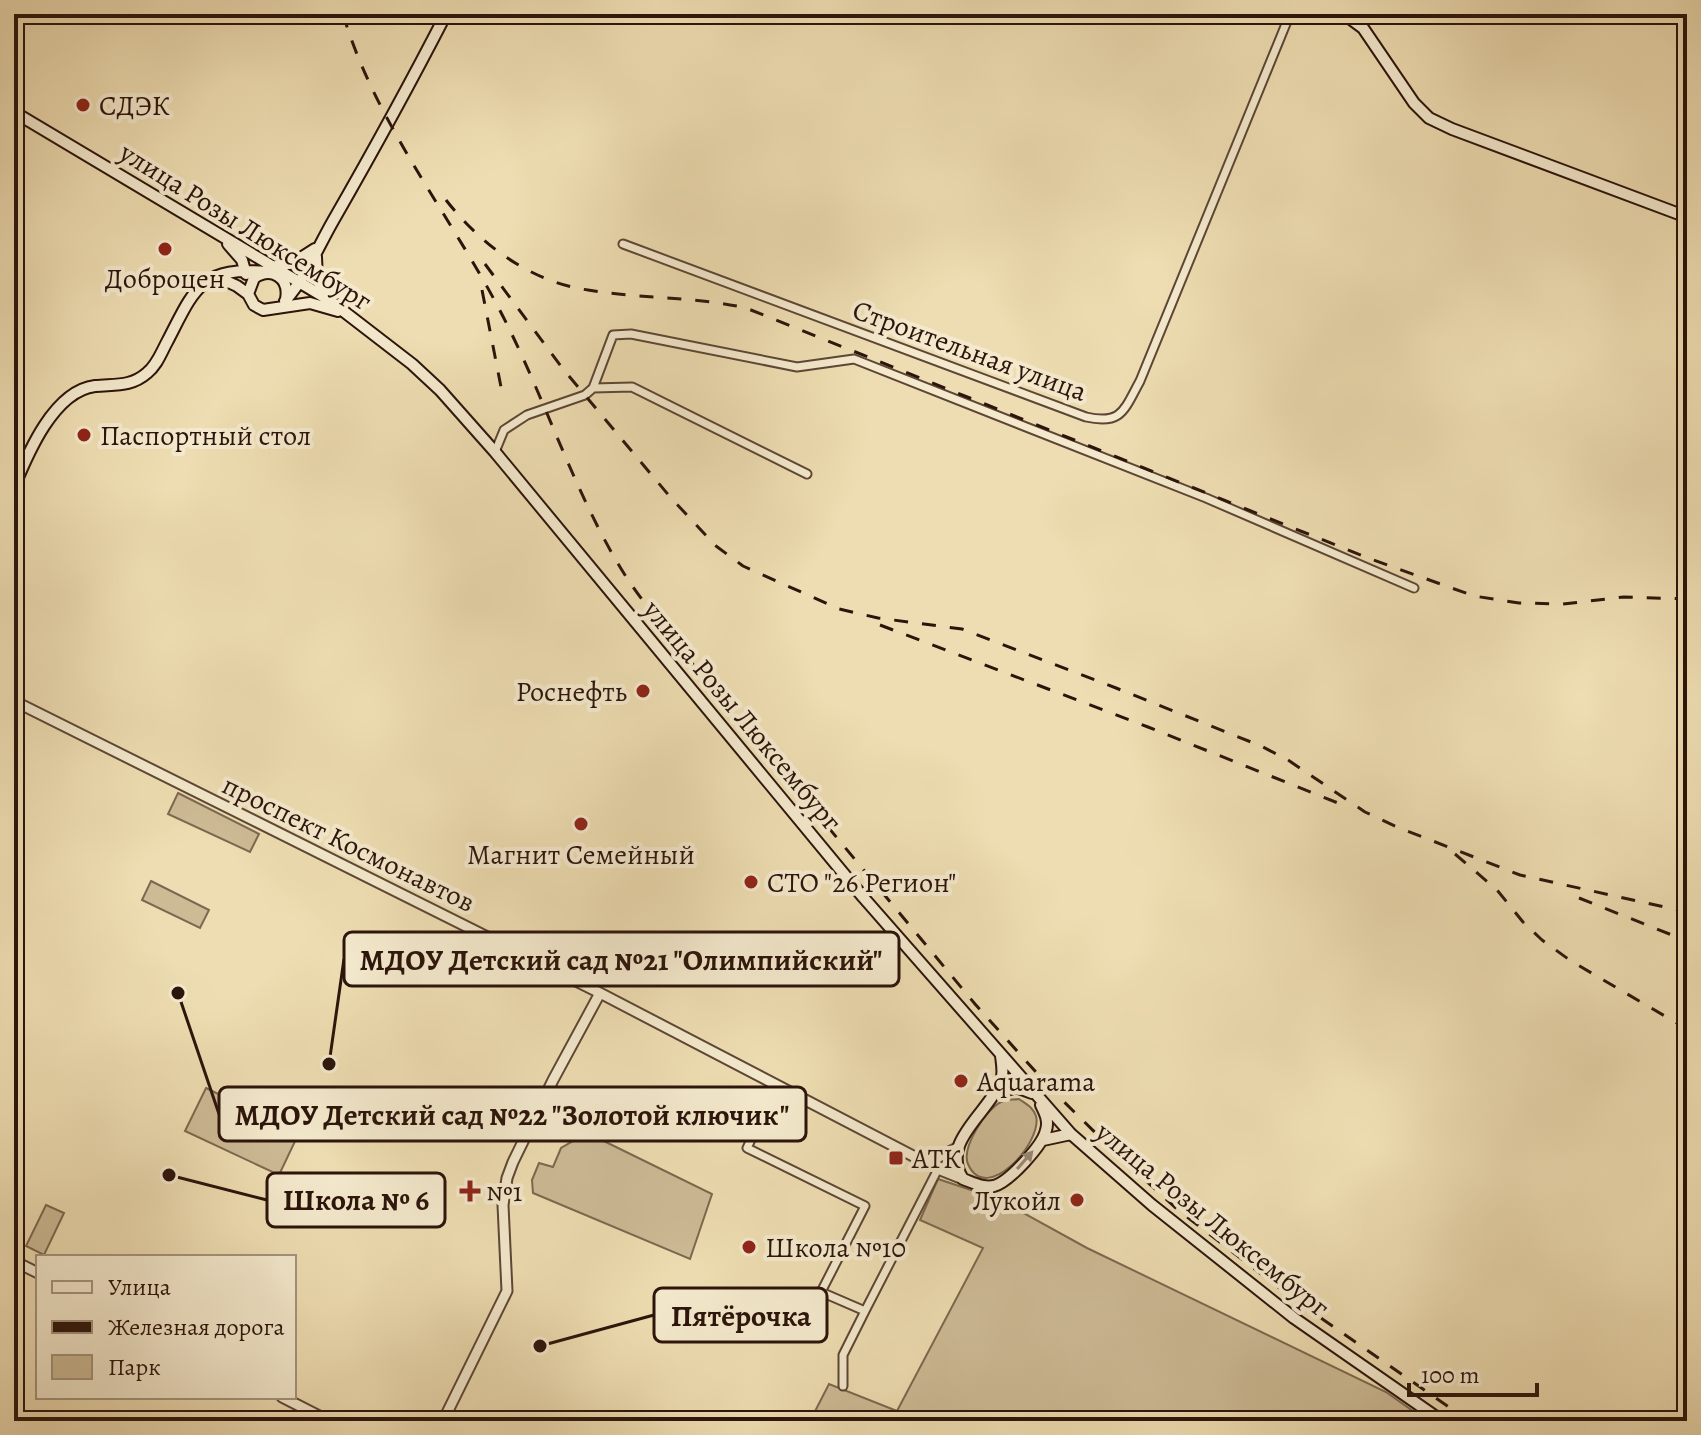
<svg xmlns="http://www.w3.org/2000/svg" width="1701" height="1435" font-family="Alegreya,serif">
  <style>
    .green { fill: #cdbb96; stroke: #7c6850; stroke-width: 2 }
    .lines { fill: none; stroke-linecap: round; stroke-linejoin: round }
    .minor-casing { stroke: #5c4635; stroke-width: 11 }
    .tertiary-casing { stroke: #5c4635; stroke-width: 13 }
    .secondary-casing { stroke: #2b140b; stroke-width: 14 }
    .minor { stroke: #f4e9cd; stroke-width: 7 }
    .tertiary { stroke: #f4e9cd; stroke-width: 9 }
    .secondary { stroke: #f4e9cd; stroke-width: 10 }
    .rail { stroke: #2b140b; stroke-width: 3; stroke-dasharray: 14 14; stroke-linecap: butt }
    .oneway { fill: #9a8976 }
    .poi-dot { fill: #8f2418; stroke: #f4e9cd; stroke-width: 3 }
    .labels { text-anchor: middle; stroke-width: 8; stroke-linejoin: round; paint-order: stroke }
    .poi-label { font-size: 28px; fill: #2b140b; stroke: #f4e9cd; text-anchor: start }
    .street-label { font-size: 28px; fill: #2b140b; stroke: #f4e9cd }
    .leader { fill: none; stroke: #2b140b; stroke-width: 3 }
    .callout-dot { fill: #2b140b; stroke: #f4e9cd; stroke-width: 3 }
    .callout { fill: #f4e9cd; stroke: #2b140b; stroke-width: 3 }
    .callout-label { font-size: 30px; text-anchor: middle; font-weight: bold; fill: #2b140b }
  </style>
  <rect width="100%" height="100%" fill="#eeddb2"/>
  <filter id="stains"><feTurbulence type="fractalNoise" baseFrequency=".0025" numOctaves="4"/><feColorMatrix values="0 0 0 0 .2 0 0 0 0 .09 0 0 0 0 .02 0 0 0 .5 -.17"/></filter>
  <radialGradient id="worn" r=".72"><stop offset=".6" stop-color="#630" stop-opacity="0"/><stop offset="1" stop-color="#630" stop-opacity=".3"/></radialGradient>
  <path class="green" d="M 178,793 L 259,834 L 250,852 L 168,814 Z
    M 151,881 L 209,910 L 200,928 L 142,900 Z
    M 206,1088 L 299,1133 L 279,1175 L 185,1131 Z
    M 1019,1099 C 1026,1104 1033,1107 1036,1116 C 1043,1142 986,1206 968,1164 C 961,1148 986,1109 1001,1102 C 1007,1099 1012,1100 1019,1099 Z
    M 563,1121 L 712,1194 L 690,1259 L 533,1193 L 532,1180 L 539,1163 L 553,1167 L 561,1148 L 578,1138 L 558,1129 Z
    M 938,1179 L 998,1199 L 1087,1248 L 1386,1392 L 1427,1421 L 810,1421 L 829,1384 L 897,1411 L 983,1248 L 920,1220 Z
    M 46,1205 L 64,1213 L 44,1255 L 26,1246 Z"/>
  <g class="lines">
    <defs>
      <path id="minor" d="M 623,244 L 1086,417 C 1122,425 1124,410 1140,381 L 1290,14
        M 593,388 L 632,387 L 807,474
        M 495,452 L 504,430 L 527,415 L 585,395 L 593,388 L 613,335 L 631,334 L 797,367 L 854,359 L 1206,498 L 1414,588
        M 777,1085 L 747,1148 L 865,1206 L 821,1292 L 865,1311 L 938,1169
        M 843,1386 L 843,1355 L 865,1311"/>
      <path id="tertiary" d="M 14,701 L 600,993 L 938,1169 L 963,1179
        M 923,1158 L 939,1157 L 957,1148
        M 14,1261 L 38,1273
        M 282,1397 L 329,1421
        M 443,1421 L 507,1291 L 503,1205 L 507,1178 L 513,1162 L 553,1080 L 600,993"/>
      <path id="secondary" d="M 1344,14 L 1363,28 L 1414,103 L 1429,118 L 1452,129 L 1687,217
        M 14,112 L 329,300 L 412,364 L 440,390 L 495,452 L 863,897 L 1071,1134 L 1152,1205 L 1294,1318 L 1442,1421
        M 228,244 L 242,260 L 246,274
        M 316,257 L 317,278 L 325,295
        M 276,266 L 293,263 L 315,249
        M 213,280 L 224,280 L 237,286 L 248,294 L 254,305 L 263,310 L 310,303 L 338,311
        M 248,294 L 254,278 C 272,266 290,278 286,299
        M 285,301 C 306,277 317,249 333,221 C 372,153 410,84 446,14
        M 14,487 C 28,453 54,391 95,386 C 115,384 131,387 147,373 C 157,365 161,353 167,342 C 194,290 200,266 266,272
        M 1001,1056 C 1002,1064 1004,1073 1001,1081 C 989,1113 939,1142 963,1179 C 974,1183 983,1188 994,1186 C 1009,1182 1043,1145 1046,1130 C 1049,1121 1045,1113 1041,1105
        M 992,1095 L 1016,1087 L 1032,1093
        M 1043,1140 L 1071,1134"/>
    </defs>
    <use href="#minor" class="minor-casing"/>
    <use href="#tertiary" class="tertiary-casing"/>
    <use href="#secondary" class="secondary-casing"/>
    <use href="#minor" class="minor"/>
    <use href="#tertiary" class="tertiary"/>
    <use href="#secondary" class="secondary"/>
    <path class="rail" d="M 343,14 C 374,119 445,208 496,303 C 541,387 569,480 617,562 C 635,593 659,621 681,650 L 975,1004 L 1052,1090 L 1119,1156 L 1178,1210 L 1295,1300 L 1469,1421
      M 446,200 C 481,245 531,282 588,290 C 641,299 693,296 746,308 L 1368,558 L 1474,596 L 1519,603 L 1563,604 L 1624,597 L 1687,599
      M 485,264 L 563,369 L 671,498 L 716,546 L 743,566 L 839,609 L 878,618 L 962,629 L 1116,688 L 1261,746 L 1288,760 L 1365,812 L 1397,827 L 1520,875 L 1687,912
      M 482,290 L 502,392
      M 880,625 L 1148,727 L 1338,803
      M 1455,854 L 1497,890 L 1523,922 L 1542,940 L 1571,961 L 1687,1029
      M 1579,898 L 1687,941"/>
  </g>
  <defs><path id="oneway-solid" d="M-6-.8H1V-3.2L6.5 0L1 3.2V.8H-6Z" transform="scale(2)"/></defs>
  <use class="oneway" href="#oneway-solid" transform="translate(1025 1160) rotate(-49)"/>
  <g class="poi-dot">
    <circle cx="83" cy="105" r="8"/>
    <circle cx="165" cy="249" r="8"/>
    <circle cx="84" cy="435" r="8"/>
    <circle cx="643" cy="691" r="8"/>
    <circle cx="581" cy="824" r="8"/>
    <circle cx="751" cy="882" r="8"/>
    <circle cx="961" cy="1081" r="8"/>
    <rect x="888" y="1150" width="16" height="16" rx="4"/>
    <path d="M466 1179h8v8h8v8h-8v8h-8v-8h-8v-8h8z"/>
    <circle cx="1077" cy="1200" r="8"/>
    <circle cx="749" cy="1247" r="8"/>
  </g>
  <g class="labels">
    <g class="poi-label">
      <text x="99" y="115">СДЭК</text>
      <text x="165" y="288" text-anchor="middle">Доброцен</text>
      <text x="100" y="445">Паспортный стол</text>
      <text x="627" y="701" text-anchor="end">Роснефть</text>
      <text x="581" y="864" text-anchor="middle">Магнит Семейный</text>
      <text x="767" y="892">СТО "26 Регион"</text>
      <text x="977" y="1091">Aquarama</text>
      <text x="912" y="1168">АТК</text>
      <text x="486" y="1201">№1</text>
      <text x="1061" y="1210" text-anchor="end">Лукойл</text>
      <text x="765" y="1257">Школа №10</text>
    </g>
    <g class="street-label">
      <text transform="translate(246 226) rotate(32)" y="10">улица Розы Люксембург</text>
      <text transform="translate(970 350) rotate(20)" y="10">Строительная улица</text>
      <text transform="translate(743 715) rotate(50)" y="10">улица Розы Люксембург</text>
      <text transform="translate(349 843) rotate(26)" y="10">проспект Космонавтов</text>
      <text transform="translate(1213 1219) rotate(39)" y="10">улица Розы Люксембург</text>
    </g>
  </g>
  <path class="leader" d="M329 1064L344 959M178 993L219 1114M169 1175L267 1200M540 1346L654 1315"/>
  <g class="callout-dot">
    <circle cx="329" cy="1064" r="8"/>
    <circle cx="178" cy="993" r="8"/>
    <circle cx="169" cy="1175" r="8"/>
    <circle cx="540" cy="1346" r="8"/>
  </g>
  <g class="callout">
    <rect x="344" y="932" width="555" height="54" rx="8"/>
    <rect x="219" y="1087" width="587" height="54" rx="8"/>
    <rect x="267" y="1173" width="178" height="54" rx="8"/>
    <rect x="654" y="1288" width="173" height="54" rx="8"/>
  </g>
  <g class="callout-label">
    <text x="621" y="970">МДОУ Детский сад №21 "Олимпийский"</text>
    <text x="512" y="1125">МДОУ Детский сад №22 "Золотой ключик"</text>
    <text x="356" y="1210">Школа № 6</text>
    <text x="741" y="1326">Пятёрочка</text>
  </g>
  <rect width="1701" height="1435" fill="none" stroke="#eeddb2" stroke-width="48"/>
  <rect x="16" y="16" width="1669" height="1403" fill="none" stroke="#2b140b" stroke-width="4"/>
  <rect x="24" y="24" width="1653" height="1387" fill="none" stroke="#2b140b" stroke-width="2"/>
  <rect x="36" y="1255" width="260" height="144" fill="#f4e9cd" stroke="#a4947f" stroke-width="2"/>
  <rect x="52" y="1281" width="40" height="12" fill="#f4e9cd" stroke="#a4947f" stroke-width="2"/>
  <text x="108" y="1295" font-size="24" fill="#2b140b">Улица</text>
  <rect x="52" y="1321" width="40" height="12" fill="#2b140b" stroke="#a4947f" stroke-width="2"/>
  <text x="108" y="1335" font-size="24" fill="#2b140b">Железная дорога</text>
  <rect x="52" y="1355" width="40" height="24" fill="#cdbb96" stroke="#a4947f" stroke-width="2"/>
  <text x="108" y="1375" font-size="24" fill="#2b140b">Парк</text>
  <path d="M1409 1383v12h128v-12" fill="none" stroke="#2b140b" stroke-width="4"/>
  <text x="1421" y="1383" font-size="24" fill="#2b140b" stroke="#f4e9cd" stroke-width="6" paint-order="stroke">100 m</text>
  <rect width="100%" height="100%" filter="url(#stains)"/>
  <rect width="100%" height="100%" fill="url(#worn)"/>
</svg>
